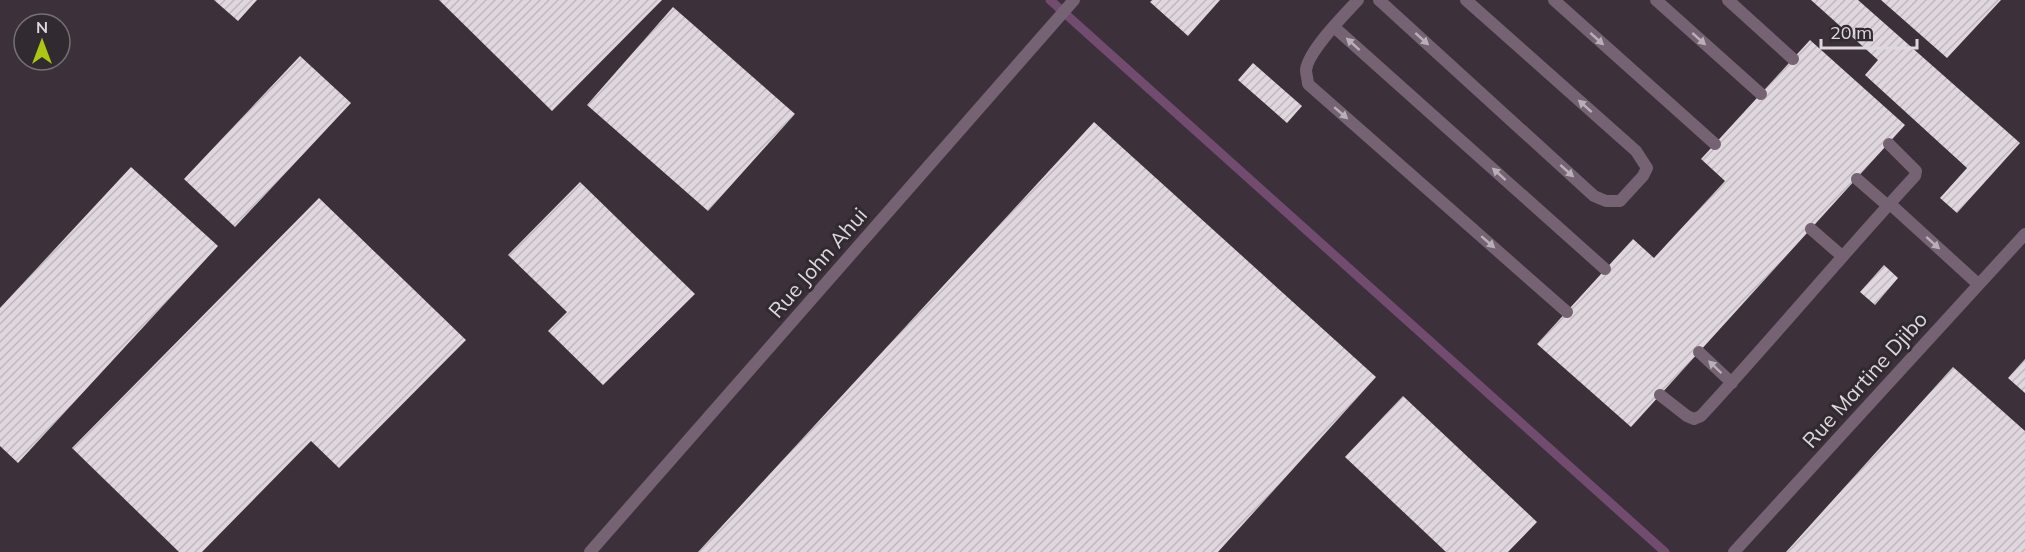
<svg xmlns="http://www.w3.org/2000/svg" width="2025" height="552" font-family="Mulish,sans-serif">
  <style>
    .built { fill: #3c303b; fill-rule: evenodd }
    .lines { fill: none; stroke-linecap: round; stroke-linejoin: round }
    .stream { stroke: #724c6f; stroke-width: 9 }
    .building { fill: url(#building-hatch) }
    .service { stroke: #756373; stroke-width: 12 }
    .minor { stroke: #756373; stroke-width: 12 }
    .oneway { fill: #b9afb8 }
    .labels { text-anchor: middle; stroke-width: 6; stroke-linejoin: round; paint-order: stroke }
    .street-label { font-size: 21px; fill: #ddd8dd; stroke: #312a30 }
  </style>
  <defs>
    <pattern id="building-hatch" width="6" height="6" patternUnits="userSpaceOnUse" patternTransform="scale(1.5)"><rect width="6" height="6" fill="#dfd6de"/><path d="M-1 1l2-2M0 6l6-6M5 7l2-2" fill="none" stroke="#c0b8bf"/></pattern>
  </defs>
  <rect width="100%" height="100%" fill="#312a30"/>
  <path class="built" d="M 0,0 L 2025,0 L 2025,552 L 0,552 ZM 24,24 L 60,24 L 60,60 L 24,60 Z"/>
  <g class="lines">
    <path class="stream" d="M 1050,0 L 1665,552"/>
  </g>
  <path class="building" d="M 214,0 L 257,0 L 238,21 Z
    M 439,0 L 662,0 L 552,111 Z
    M 1152,0 L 1220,0 L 1188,36 L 1150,2 Z
    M 1811,0 L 1858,0 L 2020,143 L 1957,213 L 1940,198 L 1967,168 L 1865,75 L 1878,60 Z
    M 1881,0 L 2001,0 L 1947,58 Z
    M 673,7 L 795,114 L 708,211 L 587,105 Z
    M 1810,40 L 1905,125 L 1631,427 L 1537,344 L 1633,239 L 1654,258 L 1725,181 L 1701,159 Z
    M 300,56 L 351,103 L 235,227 L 184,179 Z
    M 1253,63 L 1302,106 L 1287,123 L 1238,80 Z
    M 1094,122 L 1376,377 L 1218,552 L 698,552 Z
    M 131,167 L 218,246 L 18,463 L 0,446 L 0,308 Z
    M 580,182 L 695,294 L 603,385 L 548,331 L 567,312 L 508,255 Z
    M 319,198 L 466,340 L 339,468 L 311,441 L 202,552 L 179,552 L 72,448 Z
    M 1884,265 L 1898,278 L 1875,305 L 1860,292 Z
    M 2025,359 L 2025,393 L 2008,378 Z
    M 1953,367 L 2025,431 L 2025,552 L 1786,552 Z
    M 1403,396 L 1537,522 L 1508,552 L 1446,552 L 1345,457 Z"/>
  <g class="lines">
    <path class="service" d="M 1358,0 C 1345,14 1308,51 1306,70 C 1306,74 1308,80 1308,84 L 1567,312
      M 1379,0 L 1594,196 L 1606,201 L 1620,201 L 1643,176 L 1647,168 L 1636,151 L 1466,0
      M 1554,0 L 1715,144
      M 1656,0 L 1761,94
      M 1728,0 L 1793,59
      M 1334,27 L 1605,269
      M 1857,179 L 1888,206
      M 1889,203 L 1978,284
      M 1811,229 L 1842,256
      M 1699,352 L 1732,383
      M 1660,395 L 1687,416 L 1694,419 L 1701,416 C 1774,337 1842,255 1915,176 L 1916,171 L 1889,144
      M 590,552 L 1074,0"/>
    <path class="minor" d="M 1734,552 L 2025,234"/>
  </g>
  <defs><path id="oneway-solid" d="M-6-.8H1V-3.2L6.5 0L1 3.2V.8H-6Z" transform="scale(1.5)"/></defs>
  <g class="oneway">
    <use href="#oneway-solid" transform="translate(1422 39) rotate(42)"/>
    <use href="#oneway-solid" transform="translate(1597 39) rotate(42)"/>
    <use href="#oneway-solid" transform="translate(1699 39) rotate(42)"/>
    <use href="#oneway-solid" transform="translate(1353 44) rotate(-138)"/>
    <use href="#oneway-solid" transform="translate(1585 106) rotate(-138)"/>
    <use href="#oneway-solid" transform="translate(1341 113) rotate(41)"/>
    <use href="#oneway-solid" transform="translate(1567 171) rotate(42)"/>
    <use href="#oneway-solid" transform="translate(1499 174) rotate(-138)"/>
    <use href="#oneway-solid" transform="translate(1488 242) rotate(41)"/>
    <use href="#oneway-solid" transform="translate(1933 243) rotate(42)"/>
    <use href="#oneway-solid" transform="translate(1715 367) rotate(-136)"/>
  </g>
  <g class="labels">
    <g class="street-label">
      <text transform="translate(818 263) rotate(-49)" y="7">Rue John Ahui</text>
      <text transform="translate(1865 380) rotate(-48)" y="7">Rue Martine Djibo</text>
    </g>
  </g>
  <g transform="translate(42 42)"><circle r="28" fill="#312a30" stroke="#767075" stroke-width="1.5"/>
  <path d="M0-4.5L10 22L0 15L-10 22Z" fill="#acc612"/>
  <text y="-9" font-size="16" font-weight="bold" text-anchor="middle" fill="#ddd8dd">N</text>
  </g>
  <path d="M1821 39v9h96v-9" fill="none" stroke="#ddd8dd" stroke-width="3"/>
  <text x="1830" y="39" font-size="18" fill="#ddd8dd" stroke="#312a30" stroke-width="4.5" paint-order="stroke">20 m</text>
</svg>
